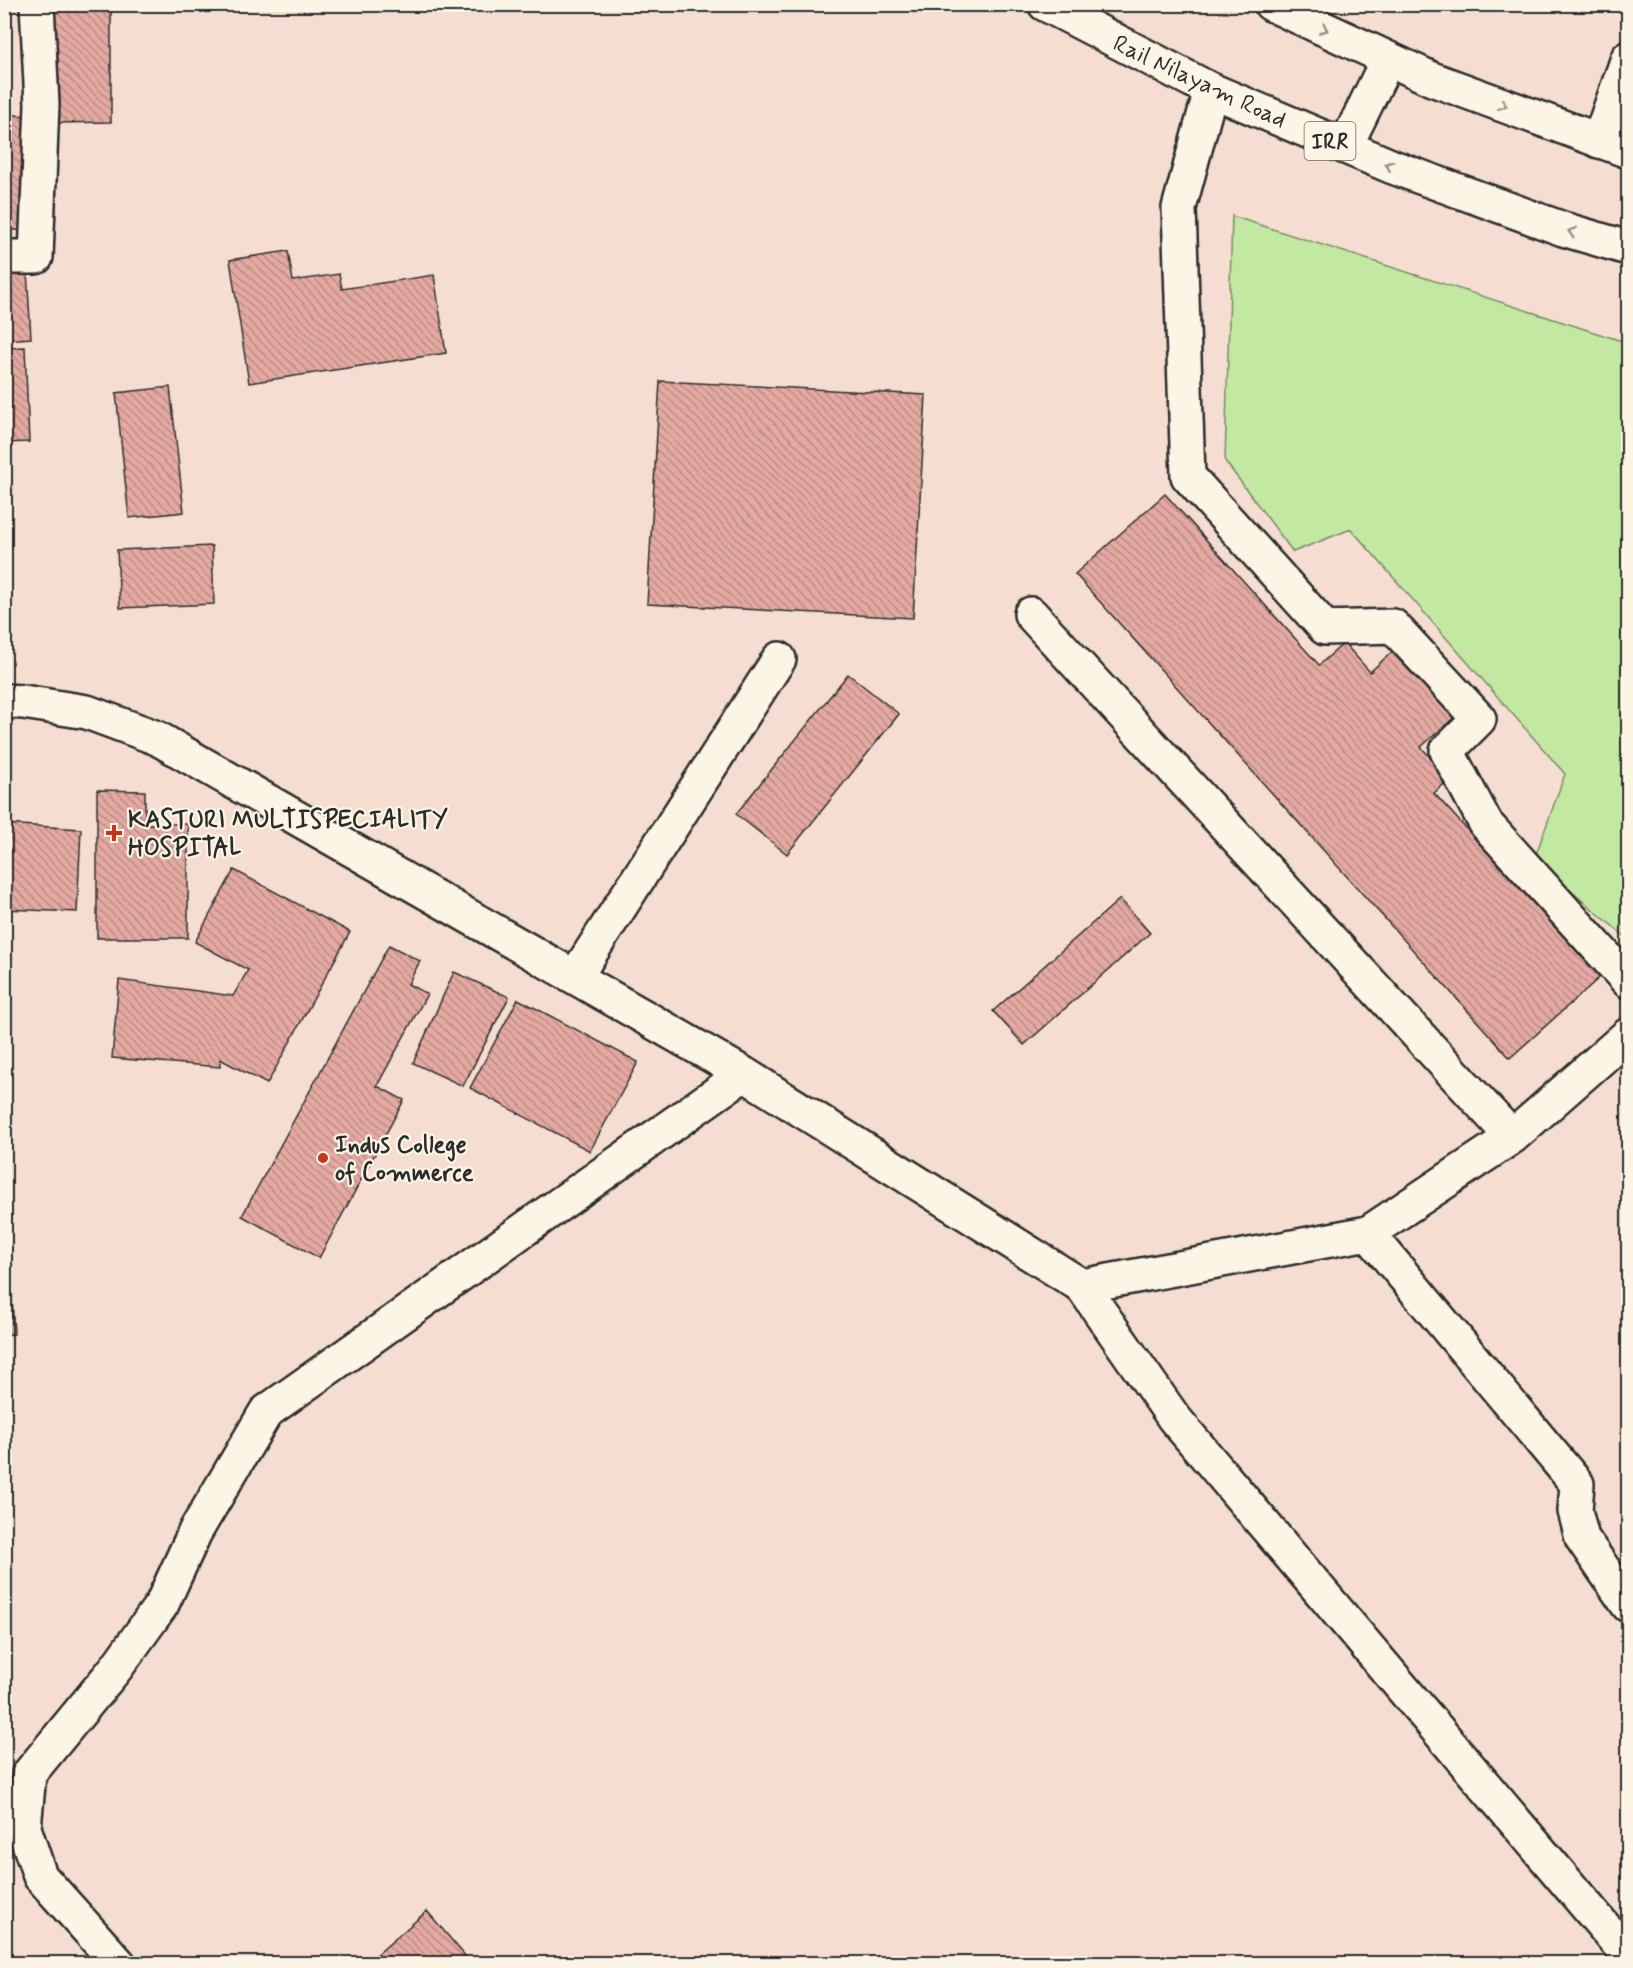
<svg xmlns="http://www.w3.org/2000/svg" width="1633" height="1968" font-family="Mynerve,sans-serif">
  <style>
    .green { fill: #c3e8a2; stroke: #778a66; stroke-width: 1.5 }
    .building { fill: url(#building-back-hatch); stroke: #2b2b2b; stroke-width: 1.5 }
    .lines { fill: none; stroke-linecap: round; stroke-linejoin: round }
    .minor-casing { stroke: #2b2b2b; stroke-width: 38 }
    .major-casing { stroke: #2b2b2b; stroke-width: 38 }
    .minor { stroke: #fcf5e5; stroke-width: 33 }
    .major { stroke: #fcf5e5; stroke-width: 33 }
    .oneway { stroke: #949088 }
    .poi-dot { fill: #c8321e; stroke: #fcf5e5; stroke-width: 2 }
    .labels { text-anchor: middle; stroke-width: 4.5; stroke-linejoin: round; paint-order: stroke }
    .shield { fill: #fcf5e5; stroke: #6a6863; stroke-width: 1.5 }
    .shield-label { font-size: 22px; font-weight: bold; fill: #2b2b2b }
    .street-label { font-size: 24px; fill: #2b2b2b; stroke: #fcf5e5 }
    .poi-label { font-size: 24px; font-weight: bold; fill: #2b2b2b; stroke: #fcf5e5; text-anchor: start }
  </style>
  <defs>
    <pattern id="building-back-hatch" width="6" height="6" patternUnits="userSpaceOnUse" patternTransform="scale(1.5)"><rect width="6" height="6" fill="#e4aaa2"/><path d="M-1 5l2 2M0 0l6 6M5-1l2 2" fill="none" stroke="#b98b84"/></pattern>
  </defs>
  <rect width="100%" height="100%" fill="#f5ded1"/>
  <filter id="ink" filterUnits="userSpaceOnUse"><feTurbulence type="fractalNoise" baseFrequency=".0167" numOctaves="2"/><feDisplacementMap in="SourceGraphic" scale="12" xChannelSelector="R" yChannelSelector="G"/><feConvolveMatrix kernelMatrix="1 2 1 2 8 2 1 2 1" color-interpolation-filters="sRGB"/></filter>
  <g filter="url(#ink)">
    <path class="green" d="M 1232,216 L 1628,343 L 1628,939 L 1534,860 L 1565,774 L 1351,529 L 1293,552 L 1225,461 Z"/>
    <path class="building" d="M 55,4 L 111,4 L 111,122 L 55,123 Z
      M 4,114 L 38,117 L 25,231 L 4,229 Z
      M 288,251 L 293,281 L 339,274 L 342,289 L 434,275 L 446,353 L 249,383 L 230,260 Z
      M 27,270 L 31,338 L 4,340 L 4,271 Z
      M 25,347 L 29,442 L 4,443 L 4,348 Z
      M 660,381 L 926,395 L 913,618 L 647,604 Z
      M 170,387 L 184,512 L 129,518 L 116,393 Z
      M 1165,494 L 1319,665 L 1344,643 L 1370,672 L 1397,647 L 1457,715 L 1421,747 L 1450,779 L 1434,793 L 1600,977 L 1510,1058 L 1075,574 Z
      M 212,546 L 214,604 L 120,608 L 117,550 Z
      M 848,674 L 899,714 L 787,854 L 736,814 Z
      M 97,790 L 145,791 L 145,824 L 188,824 L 188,938 L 97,938 Z
      M 4,824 L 81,829 L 77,912 L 4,909 Z
      M 234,870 L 350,932 L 267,1084 L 220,1059 L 220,1067 L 112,1058 L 119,980 L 233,996 L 248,970 L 195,942 Z
      M 1120,899 L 1150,933 L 1024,1045 L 993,1011 Z
      M 389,945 L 420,961 L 408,984 L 427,994 L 377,1086 L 404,1100 L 319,1258 L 242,1216 Z
      M 454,972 L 509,997 L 463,1086 L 413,1063 Z
      M 518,999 L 638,1062 L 590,1151 L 470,1088 Z
      M 4,1249 L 9,1249 L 14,1334 L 4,1335 Z
      M 427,1911 L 472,1964 L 366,1964 Z"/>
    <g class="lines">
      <defs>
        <path id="minor" d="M 1211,90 L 1179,208 L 1188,476 L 1325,628 L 1393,626 L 1479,719 L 1447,751 L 1486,824 L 1628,981
          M 1599,141 L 1628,58
          M 4,257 L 36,257 L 42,104 L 37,4
          M 1031,614 L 1512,1137
          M 4,701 L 23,702 L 87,712 L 157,738 L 744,1074 L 1082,1286 L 1174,1418 L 1628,1955
          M 575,977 L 779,659
          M 1368,1233 L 1577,1484 L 1575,1511 L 1582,1538 L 1628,1605
          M 1082,1286 L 1368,1233 L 1512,1137 L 1628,1035
          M 119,1964 L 40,1876 L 24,1828 L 29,1774 L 116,1668 L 162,1604 L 195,1532 L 266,1412 L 744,1074"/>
        <path id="major" d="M 1045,4 L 1211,90 L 1393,167 L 1563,229 L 1628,248
          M 1271,4 L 1432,79 L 1628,151
          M 1345,147 L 1388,59"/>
      </defs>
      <use href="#minor" class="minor-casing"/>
      <use href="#major" class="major-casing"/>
      <use href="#minor" class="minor"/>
      <use href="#major" class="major"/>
    </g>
    <defs><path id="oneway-chevron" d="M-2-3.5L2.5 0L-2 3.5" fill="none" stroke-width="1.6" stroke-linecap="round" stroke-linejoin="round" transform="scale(1.5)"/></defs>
    <g class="oneway">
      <use href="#oneway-chevron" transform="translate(1324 29) rotate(25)"/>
      <use href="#oneway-chevron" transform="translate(1503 105) rotate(21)"/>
      <use href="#oneway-chevron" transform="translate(1389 165) rotate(-158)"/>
      <use href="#oneway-chevron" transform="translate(1572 232) rotate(-164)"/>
    </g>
  </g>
  <g class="poi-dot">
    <path d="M111 824h6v6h6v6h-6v6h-6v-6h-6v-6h6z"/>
    <circle cx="323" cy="1158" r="6"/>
  </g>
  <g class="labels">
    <rect class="shield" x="1304.5" y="122" width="51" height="38" rx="4.5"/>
    <g class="shield-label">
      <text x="1330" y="149">IRR</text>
    </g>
    <g class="street-label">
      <text transform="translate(1200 81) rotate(25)" y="8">Rail Nilayam Road</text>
    </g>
    <g class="poi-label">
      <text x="128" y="827">KASTURI MULTISPECIALITY<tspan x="128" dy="28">HOSPITAL</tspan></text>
      <text x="335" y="1152">Indus College<tspan x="335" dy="28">of Commerce</tspan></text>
    </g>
  </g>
  <rect width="1633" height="1968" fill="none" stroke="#fcf5e5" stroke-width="24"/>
  <rect x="12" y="12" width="1609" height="1944" fill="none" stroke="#2b2b2b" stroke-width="2" filter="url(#ink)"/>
</svg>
